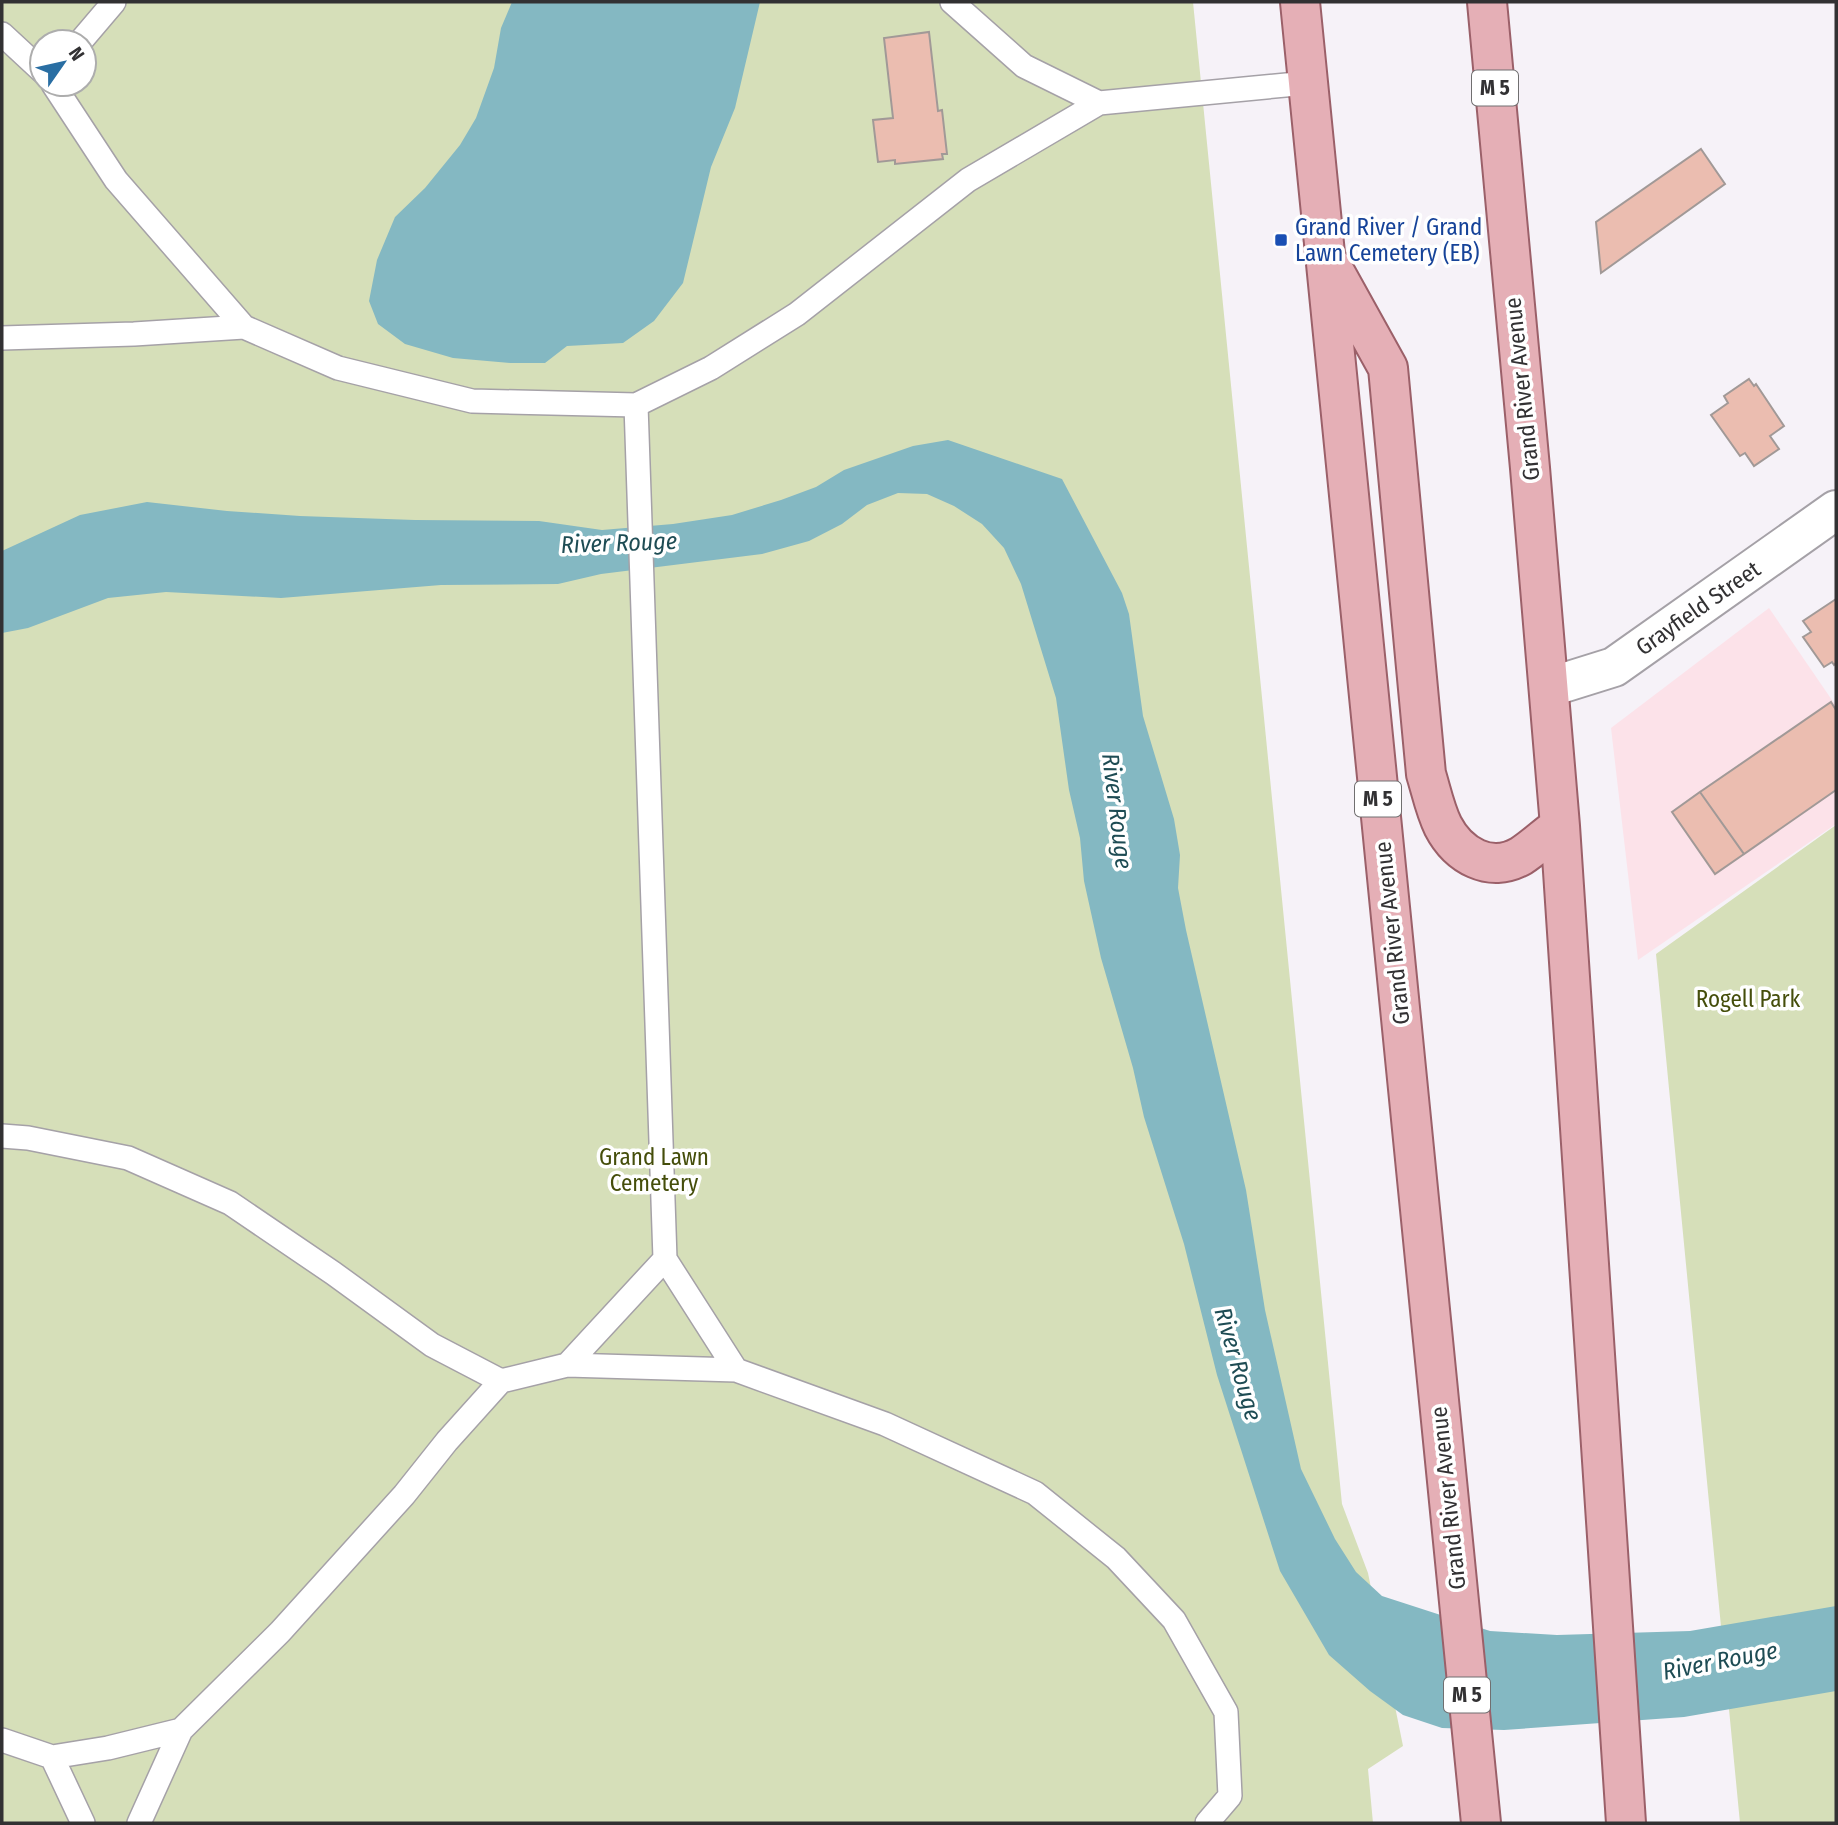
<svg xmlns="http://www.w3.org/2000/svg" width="1838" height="1825" font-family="'Fira Sans Condensed',sans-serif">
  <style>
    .commercial { fill: #fce2e9 }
    .green { fill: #d6dfb9; fill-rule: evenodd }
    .water { fill: #84b8c2 }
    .building { fill: #ebbdb0; stroke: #a19997; stroke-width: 2 }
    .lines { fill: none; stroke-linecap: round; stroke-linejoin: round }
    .lane-casing { stroke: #a5a1a7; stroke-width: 26 }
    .street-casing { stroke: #a5a1a7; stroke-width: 42 }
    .primary-casing { stroke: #9b6069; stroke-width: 42 }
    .lane { stroke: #fff; stroke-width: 23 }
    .street { stroke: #fff; stroke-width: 38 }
    .primary { stroke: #e5afb6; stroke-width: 38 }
    .transit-dot { fill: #1a4fb4; stroke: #fff; stroke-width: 2.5 }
    .labels { text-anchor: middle; stroke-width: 7; stroke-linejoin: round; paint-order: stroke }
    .shield { fill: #fff; stroke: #706f70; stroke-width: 2 }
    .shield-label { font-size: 21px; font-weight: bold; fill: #323133 }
    .transit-label { font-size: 23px; fill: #164399; stroke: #fff; text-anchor: start }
    .street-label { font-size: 23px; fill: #323133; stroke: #fff }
    .park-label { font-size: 23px; fill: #454e0b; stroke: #fff }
    .water-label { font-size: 24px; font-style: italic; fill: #1e4c54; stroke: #fff }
  </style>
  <rect width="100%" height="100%" fill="#f6f2f8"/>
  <path class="commercial" d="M 1769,608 L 1836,706 L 1836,824 L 1638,960 L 1611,728 Z"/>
  <path class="green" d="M 2,2 L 1193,2 L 1342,1504 L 1368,1573 L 1403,1746 L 1368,1769 L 1373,1823 L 2,1823 ZM 42,42 L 84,42 L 84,84 L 42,84 Z
    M 1836,825 L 1836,1823 L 1740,1823 L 1656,954 Z"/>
  <path class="water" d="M 512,2 L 760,2 L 735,108 L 711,167 L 683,283 L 654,321 L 623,343 L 567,346 L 545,363 L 510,363 L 453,358 L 405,344 L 378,324 L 369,301 L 377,260 L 395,217 L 425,188 L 460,145 L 476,118 L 494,68 L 501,28 Z
    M 948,440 L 1062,479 L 1122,593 L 1129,614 L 1143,716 L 1174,819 L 1180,855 L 1178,888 L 1186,930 L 1246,1190 L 1265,1310 L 1301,1469 L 1335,1539 L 1356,1572 L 1382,1596 L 1490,1631 L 1557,1635 L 1690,1631 L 1836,1606 L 1836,1691 L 1684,1717 L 1504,1730 L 1442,1728 L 1403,1715 L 1370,1691 L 1329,1655 L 1280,1571 L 1217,1375 L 1184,1244 L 1144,1117 L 1133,1068 L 1101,958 L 1084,881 L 1080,838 L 1069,790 L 1056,698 L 1021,584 L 1004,548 L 982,524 L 954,506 L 927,494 L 898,493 L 867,505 L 842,524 L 809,541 L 762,554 L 601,574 L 558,584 L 441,585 L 281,598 L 166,592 L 108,598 L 28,628 L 2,633 L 2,551 L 80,515 L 147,502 L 227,511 L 300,516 L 415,520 L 539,521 L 602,530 L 673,524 L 732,515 L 781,500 L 816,487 L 844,470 L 913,446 Z"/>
  <path class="building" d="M 929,32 L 938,111 L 942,110 L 947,154 L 942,154 L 943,159 L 895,164 L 895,160 L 878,162 L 873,120 L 893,118 L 884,38 Z
    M 1701,149 L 1725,184 L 1601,273 L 1596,222 Z
    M 1749,379 L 1754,386 L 1756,384 L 1784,426 L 1770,436 L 1779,449 L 1754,466 L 1745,453 L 1740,456 L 1711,415 L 1728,403 L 1724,396 Z
    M 1836,599 L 1836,663 L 1834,665 L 1832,662 L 1824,667 L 1803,637 L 1811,632 L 1803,621 Z
    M 1831,702 L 1836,710 L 1836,790 L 1744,854 L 1700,792 Z
    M 1700,792 L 1744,854 L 1715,874 L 1672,812 Z"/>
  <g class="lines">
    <defs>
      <path id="lane" d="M 952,2 L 1024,66 L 1099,103 L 1307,83
        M 2,34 L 42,71
        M 80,42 L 114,2
        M 53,84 L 116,180 L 244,327 L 338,368 L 472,401 L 636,405 L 711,368 L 797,314 L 968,180 L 1099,103
        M 2,338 L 134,334 L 244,327
        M 2,1136 L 28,1138 L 128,1158 L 230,1203 L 333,1273 L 432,1345 L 501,1381 L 567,1365 L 665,1259 L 636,405
        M 665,1259 L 736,1370 L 885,1424 L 1035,1493 L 1116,1558 L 1174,1620 L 1226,1712 L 1230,1796 L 1207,1823
        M 567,1365 L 736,1370
        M 2,1740 L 52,1757 L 83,1823
        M 52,1757 L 108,1748 L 181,1730 L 280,1632 L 404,1495 L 447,1441 L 501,1381
        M 139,1823 L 181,1730"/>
      <path id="street" d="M 1550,687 L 1614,667 L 1836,510"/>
      <path id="primary" d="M 1300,2 L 1481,1823
        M 1487,2 L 1530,468 L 1560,826 L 1626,1823
        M 1332,267 L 1388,368 L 1426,774 C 1431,790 1435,810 1443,826 C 1458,855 1490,874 1521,856 C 1535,847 1547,835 1560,826"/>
    </defs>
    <use href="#lane" class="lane-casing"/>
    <use href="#street" class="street-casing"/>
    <use href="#primary" class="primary-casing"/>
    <use href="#lane" class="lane"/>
    <use href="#street" class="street"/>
    <use href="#primary" class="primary"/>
  </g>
  <rect class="transit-dot" x="1274" y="233" width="14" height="14" rx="3.5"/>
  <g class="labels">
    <g class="shield">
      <rect x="1472" y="70.5" width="46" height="35" rx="5"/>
      <rect x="1355" y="781.5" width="46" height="35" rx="5"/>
      <rect x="1444" y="1677.5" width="46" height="35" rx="5"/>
    </g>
    <g class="shield-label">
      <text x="1495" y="95">M 5</text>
      <text x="1378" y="806">M 5</text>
      <text x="1467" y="1702">M 5</text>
    </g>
    <g class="transit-label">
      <text x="1295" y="235">Grand River / Grand<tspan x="1295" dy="26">Lawn Cemetery (EB)</tspan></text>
    </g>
    <g class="street-label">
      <text transform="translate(1522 389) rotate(-96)" y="8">Grand River Avenue</text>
      <text transform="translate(1698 608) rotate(-35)" y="8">Grayfield Street</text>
      <text transform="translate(1392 933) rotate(-96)" y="8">Grand River Avenue</text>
      <text transform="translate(1448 1498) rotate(-96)" y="8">Grand River Avenue</text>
    </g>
    <g class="park-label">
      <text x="1748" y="1007">Rogell Park</text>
      <text x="654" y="1165">Grand Lawn<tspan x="654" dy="26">Cemetery</tspan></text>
    </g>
    <g class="water-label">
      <text transform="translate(619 543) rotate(-2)" y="8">River Rouge</text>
      <text transform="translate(1117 811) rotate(83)" y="8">River Rouge</text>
      <text transform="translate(1238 1364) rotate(74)" y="8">River Rouge</text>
      <text transform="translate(1720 1661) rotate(-11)" y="8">River Rouge</text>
    </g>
  </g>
  <rect width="1838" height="1825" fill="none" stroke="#323133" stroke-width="7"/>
  <g transform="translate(63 63) rotate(56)"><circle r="33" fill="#ffffff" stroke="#adadad" stroke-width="2"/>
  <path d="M0-5L12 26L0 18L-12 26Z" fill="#296ea3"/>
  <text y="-10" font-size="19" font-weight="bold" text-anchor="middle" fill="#323133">N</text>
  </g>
</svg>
